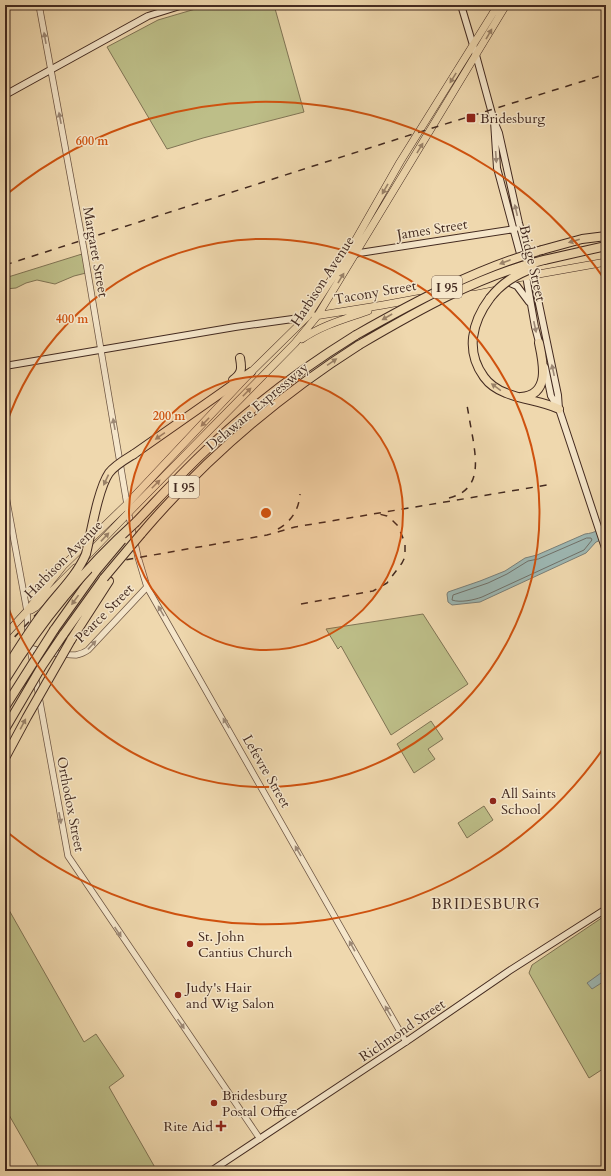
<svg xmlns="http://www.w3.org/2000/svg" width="611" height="1176" font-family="Cardo,serif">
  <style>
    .green { fill: #bdbe88; stroke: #807454 }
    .water { fill: #9db8b4; stroke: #797f79 }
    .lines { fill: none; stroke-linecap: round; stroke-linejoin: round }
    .shore { stroke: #70716a; stroke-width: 1 }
    .tertiary-casing { stroke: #6e5644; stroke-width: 7 }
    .secondary-casing { stroke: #432a20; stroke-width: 8 }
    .primary-casing { stroke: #432a20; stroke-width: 8 }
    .motorway-casing { stroke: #432a20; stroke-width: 10 }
    .tertiary { stroke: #f5e6ca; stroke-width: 5.5 }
    .secondary { stroke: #f5e6ca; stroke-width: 6 }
    .primary { stroke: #efd8ae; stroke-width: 7 }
    .motorway { stroke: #efd8ae; stroke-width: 8 }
    .rail { stroke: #432a20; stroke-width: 1.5; stroke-dasharray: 7 7; stroke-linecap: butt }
    .motorway-bridge-casing { stroke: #432a20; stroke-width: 10; stroke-linecap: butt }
    .motorway-bridge { stroke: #efd8ae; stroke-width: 8 }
    .oneway { fill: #998167 }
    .oneway2 { fill: #9c8875 }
    .ring { fill: none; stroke: #cf520f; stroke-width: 2 }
    .poi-dot { fill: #8f2418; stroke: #f5e6ca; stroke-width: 1.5 }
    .labels { text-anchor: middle; stroke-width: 3; stroke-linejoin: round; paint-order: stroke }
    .shield { fill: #f5e6ca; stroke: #786253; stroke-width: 1 }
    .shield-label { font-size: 13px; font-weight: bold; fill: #432a20 }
    .poi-label { font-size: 14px; fill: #432a20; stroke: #f5e6ca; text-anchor: start }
    .street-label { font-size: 14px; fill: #432a20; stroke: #f5e6ca }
    .neighbourhood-label { font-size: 15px; letter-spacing: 1px; fill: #432a20; stroke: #f5e6ca }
    .centre { fill: #cf520f; stroke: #f5e6ca; stroke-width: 2 }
    .ring-label { font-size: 12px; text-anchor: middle; font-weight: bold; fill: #cf520f; stroke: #f5e6ca; stroke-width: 3; stroke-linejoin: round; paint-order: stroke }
  </style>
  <rect width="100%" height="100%" fill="#efd8ae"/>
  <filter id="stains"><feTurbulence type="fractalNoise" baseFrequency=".005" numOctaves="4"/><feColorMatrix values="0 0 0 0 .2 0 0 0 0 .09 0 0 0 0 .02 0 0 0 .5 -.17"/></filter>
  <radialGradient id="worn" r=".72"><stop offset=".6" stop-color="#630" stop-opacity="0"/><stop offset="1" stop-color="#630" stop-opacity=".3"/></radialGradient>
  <path class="green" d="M 209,5 L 274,5 L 304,112 L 203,138 L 167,149 L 107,47 L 158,20 Z
    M 82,254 L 86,273 L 74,276 L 55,284 L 37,280 L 26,283 L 16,288 L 5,289 L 5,278 Z
    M 423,614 L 468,684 L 391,735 L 341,646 L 338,649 L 326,629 Z
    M 431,721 L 443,739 L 428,749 L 435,759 L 414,773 L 397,744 Z
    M 484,806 L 493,820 L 467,838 L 458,823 Z
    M 5,903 L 84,1042 L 96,1034 L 124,1076 L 109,1087 L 157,1171 L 41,1171 L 5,1108 Z
    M 606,915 L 606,1067 L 589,1078 L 529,973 L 532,965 Z"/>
  <path class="water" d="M 606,520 L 606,538 L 596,542 L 586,553 L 480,602 L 452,605 L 448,602 L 447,594 L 448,592 L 480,581 L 505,571 L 525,558 L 537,555 L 585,534 C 595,533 603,529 606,520 Z
    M 605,970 L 606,980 L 592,989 L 587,983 Z"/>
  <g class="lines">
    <path class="shore" d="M 587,538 L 591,538 L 592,540 L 584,550 L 482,597 C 474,600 460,603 452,600 L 453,595 L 488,583 L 507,574 L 528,561 L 538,559 Z"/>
    <defs>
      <path id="tertiary" d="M 39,5 L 84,250 L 129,516 L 138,557 L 147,587 L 406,1042
        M 5,491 L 27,611 L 28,634
        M 29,642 L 68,856 L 260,1139
        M 29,647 C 37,652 66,655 76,655 C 81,654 84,653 88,650 L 147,587"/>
      <path id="secondary" d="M 461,5 L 476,55 L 494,121 L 499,133 L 519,223 L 533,275 L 558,395 L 559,409
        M 5,95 L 148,16 L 183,5
        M 494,121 L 497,168 L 526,276 L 535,327 L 540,346
        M 353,254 L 515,229
        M 505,281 L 517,286 L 529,302
        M 5,366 L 235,327 L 307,317
        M 545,367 L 551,396 L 559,409 L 606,551
        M 211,1171 L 410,1039 L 509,971 L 606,909"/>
      <path id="primary" d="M 473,287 L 533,275 L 606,262
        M 315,316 L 383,305 L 421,298
        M 302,339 C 322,325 345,319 368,311
        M 84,559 L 133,508 L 295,343 L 318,315 L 506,5
        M 31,610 L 36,607 L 75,568
        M 5,635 L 27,611 L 63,566 L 127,504 L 251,372 L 307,317 L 347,255 L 400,162 L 498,5"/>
      <path id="motorway" d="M 542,250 L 582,239 L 606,236
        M 544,260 L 606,246
        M 490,298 C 472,322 465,351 484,377 C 489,384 498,390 506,393 C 523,400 542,401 559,409
        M 233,380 C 242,373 242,369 240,358
        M 521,397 C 551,395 543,362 539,343
        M 134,454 L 251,372
        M 136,522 C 158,499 179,476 202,454 C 249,408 301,369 356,335
        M 141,534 C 204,460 277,397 359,345
        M 54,630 L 96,571
        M 63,635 L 104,578
        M 71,640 L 109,581"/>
    </defs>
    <use href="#tertiary" class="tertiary-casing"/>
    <use href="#secondary" class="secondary-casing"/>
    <use href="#primary" class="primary-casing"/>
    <use href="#motorway" class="motorway-casing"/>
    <use href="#tertiary" class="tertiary"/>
    <use href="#secondary" class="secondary"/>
    <use href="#primary" class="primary"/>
    <use href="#motorway" class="motorway"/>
    <path class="rail" d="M 5,265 L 410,135 L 606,74
      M 449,498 C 480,490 477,465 473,439 C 471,428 469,417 467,405
      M 278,529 C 292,521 299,509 300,494
      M 301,604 L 373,591 L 387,583 L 402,563 L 405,557 L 405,543 L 398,526 L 393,521 L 387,516 L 379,514
      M 5,647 L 66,583 L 83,572 L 102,564 L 267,535 L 295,527 L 547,485"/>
    <defs>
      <path id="motorway-bridge" d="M 490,298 C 502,283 515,275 533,268
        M 356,335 C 416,301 476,269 542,250
        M 359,345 C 417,311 478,276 544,260
        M 96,571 L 122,540
        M 104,578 L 141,534
        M 5,670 C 18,649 31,628 46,609 C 60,591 77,575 86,554 C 91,533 98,489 109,473 C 115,465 126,459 134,454
        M 5,680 C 41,621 85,568 136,522
        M 5,707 L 54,630
        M 5,729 L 42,666 L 63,635
        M 5,758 L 27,717 L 71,640"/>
    </defs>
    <use href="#motorway-bridge" class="motorway-bridge-casing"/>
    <use href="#motorway-bridge" class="motorway-bridge"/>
  </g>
  <defs><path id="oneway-solid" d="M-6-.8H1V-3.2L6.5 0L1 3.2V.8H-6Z"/></defs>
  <g class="oneway">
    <use href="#oneway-solid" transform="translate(489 34) rotate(-60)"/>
    <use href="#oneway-solid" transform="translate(453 78) rotate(122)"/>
    <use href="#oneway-solid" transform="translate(420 148) rotate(-59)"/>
    <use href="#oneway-solid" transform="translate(385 189) rotate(120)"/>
    <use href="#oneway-solid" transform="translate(574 241) rotate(164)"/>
    <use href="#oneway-solid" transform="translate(505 262) rotate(159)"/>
    <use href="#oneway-solid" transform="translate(341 278) rotate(-59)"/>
    <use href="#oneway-solid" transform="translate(387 317) rotate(150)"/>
    <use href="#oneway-solid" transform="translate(332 362) rotate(-34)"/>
    <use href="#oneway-solid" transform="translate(496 387) rotate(-144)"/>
    <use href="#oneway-solid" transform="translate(247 392) rotate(-45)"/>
    <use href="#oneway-solid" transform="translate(205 422) rotate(134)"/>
    <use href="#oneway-solid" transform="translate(160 436) rotate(145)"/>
    <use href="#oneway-solid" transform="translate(106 480) rotate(115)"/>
    <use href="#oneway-solid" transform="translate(156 484) rotate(-45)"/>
    <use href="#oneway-solid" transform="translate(105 537) rotate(-47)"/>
    <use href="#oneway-solid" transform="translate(75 600) rotate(126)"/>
    <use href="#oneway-solid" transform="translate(23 724) rotate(-62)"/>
  </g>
  <g class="oneway2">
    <use href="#oneway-solid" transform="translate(45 38) rotate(-100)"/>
    <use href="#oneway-solid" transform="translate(60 118) rotate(-101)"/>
    <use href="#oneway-solid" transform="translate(496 157) rotate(86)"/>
    <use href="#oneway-solid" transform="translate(516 210) rotate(-103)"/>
    <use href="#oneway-solid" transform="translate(535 327) rotate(78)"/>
    <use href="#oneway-solid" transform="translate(553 370) rotate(-102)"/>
    <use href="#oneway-solid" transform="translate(114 424) rotate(-100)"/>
    <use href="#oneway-solid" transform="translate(161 611) rotate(-120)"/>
    <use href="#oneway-solid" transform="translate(92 645) rotate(-47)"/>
    <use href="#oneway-solid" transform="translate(226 723) rotate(-121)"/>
    <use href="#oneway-solid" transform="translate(60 818) rotate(80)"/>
    <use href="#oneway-solid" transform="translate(298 851) rotate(-120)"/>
    <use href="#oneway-solid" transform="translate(118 932) rotate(56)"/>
    <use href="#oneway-solid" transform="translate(352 946) rotate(-119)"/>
    <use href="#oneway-solid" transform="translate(388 1011) rotate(-120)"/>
    <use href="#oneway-solid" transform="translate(181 1024) rotate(55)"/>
  </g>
  <circle cx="266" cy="513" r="137" fill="#cf520f" fill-opacity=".12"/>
  <g class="ring">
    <circle cx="266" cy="513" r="137"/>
    <path d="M5 428A274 274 0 1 1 5 598"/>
    <path d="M605 746A411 411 0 0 1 7 832M7 194A411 411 0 0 1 605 280"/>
  </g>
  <g class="poi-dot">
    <rect x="466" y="113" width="10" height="10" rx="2"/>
    <circle cx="493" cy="801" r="4"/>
    <circle cx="190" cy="944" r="4"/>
    <circle cx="178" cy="995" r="4"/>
    <circle cx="214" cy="1103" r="4"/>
    <path d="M219 1120h4v4h4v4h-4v4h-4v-4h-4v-4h4z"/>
  </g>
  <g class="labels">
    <g class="shield">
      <rect x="432" y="276" width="30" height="22" rx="3"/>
      <rect x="169" y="476" width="30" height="22" rx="3"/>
    </g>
    <g class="shield-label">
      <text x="447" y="292">I 95</text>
      <text x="184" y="492">I 95</text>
    </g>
    <g class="poi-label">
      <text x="480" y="123">Bridesburg</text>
      <text x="501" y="798">All Saints<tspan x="501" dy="16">School</tspan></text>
      <text x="198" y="941">St. John<tspan x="198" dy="16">Cantius Church</tspan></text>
      <text x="186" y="992">Judy's Hair<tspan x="186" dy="16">and Wig Salon</tspan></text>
      <text x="222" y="1100">Bridesburg<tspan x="222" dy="16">Postal Office</tspan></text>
      <text x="213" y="1131" text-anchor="end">Rite Aid</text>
    </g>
    <g class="street-label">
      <text transform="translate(432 229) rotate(-9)" y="5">James Street</text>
      <text transform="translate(96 252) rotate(80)" y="5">Margaret Street</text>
      <text transform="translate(533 263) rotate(77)" y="5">Bridge Street</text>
      <text transform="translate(322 281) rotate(-57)" y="5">Harbison Avenue</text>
      <text transform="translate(375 292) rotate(-10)" y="5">Tacony Street</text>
      <text transform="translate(257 406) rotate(-40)" y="5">Delaware Expressway</text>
      <text transform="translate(63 559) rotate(-45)" y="5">Harbison Avenue</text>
      <text transform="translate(104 613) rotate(-45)" y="5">Pearce Street</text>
      <text transform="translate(267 771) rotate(60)" y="5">Lefevre Street</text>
      <text transform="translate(71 804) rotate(79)" y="5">Orthodox Street</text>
      <text transform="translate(402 1030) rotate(-34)" y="5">Richmond Street</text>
    </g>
    <g class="neighbourhood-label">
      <text x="486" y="909">BRIDESBURG</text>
    </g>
  </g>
  <circle cx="266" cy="513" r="6" class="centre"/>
  <g class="ring-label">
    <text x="92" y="145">600 m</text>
    <text x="72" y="323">400 m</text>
    <text x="169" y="420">200 m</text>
  </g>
  <rect width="611" height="1176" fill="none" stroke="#efd8ae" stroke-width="20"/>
  <rect x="6" y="6" width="599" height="1164" fill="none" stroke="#432a20" stroke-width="2"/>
  <rect x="10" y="10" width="591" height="1156" fill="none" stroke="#432a20"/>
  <rect width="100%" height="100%" filter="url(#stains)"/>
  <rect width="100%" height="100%" fill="url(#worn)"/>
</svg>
